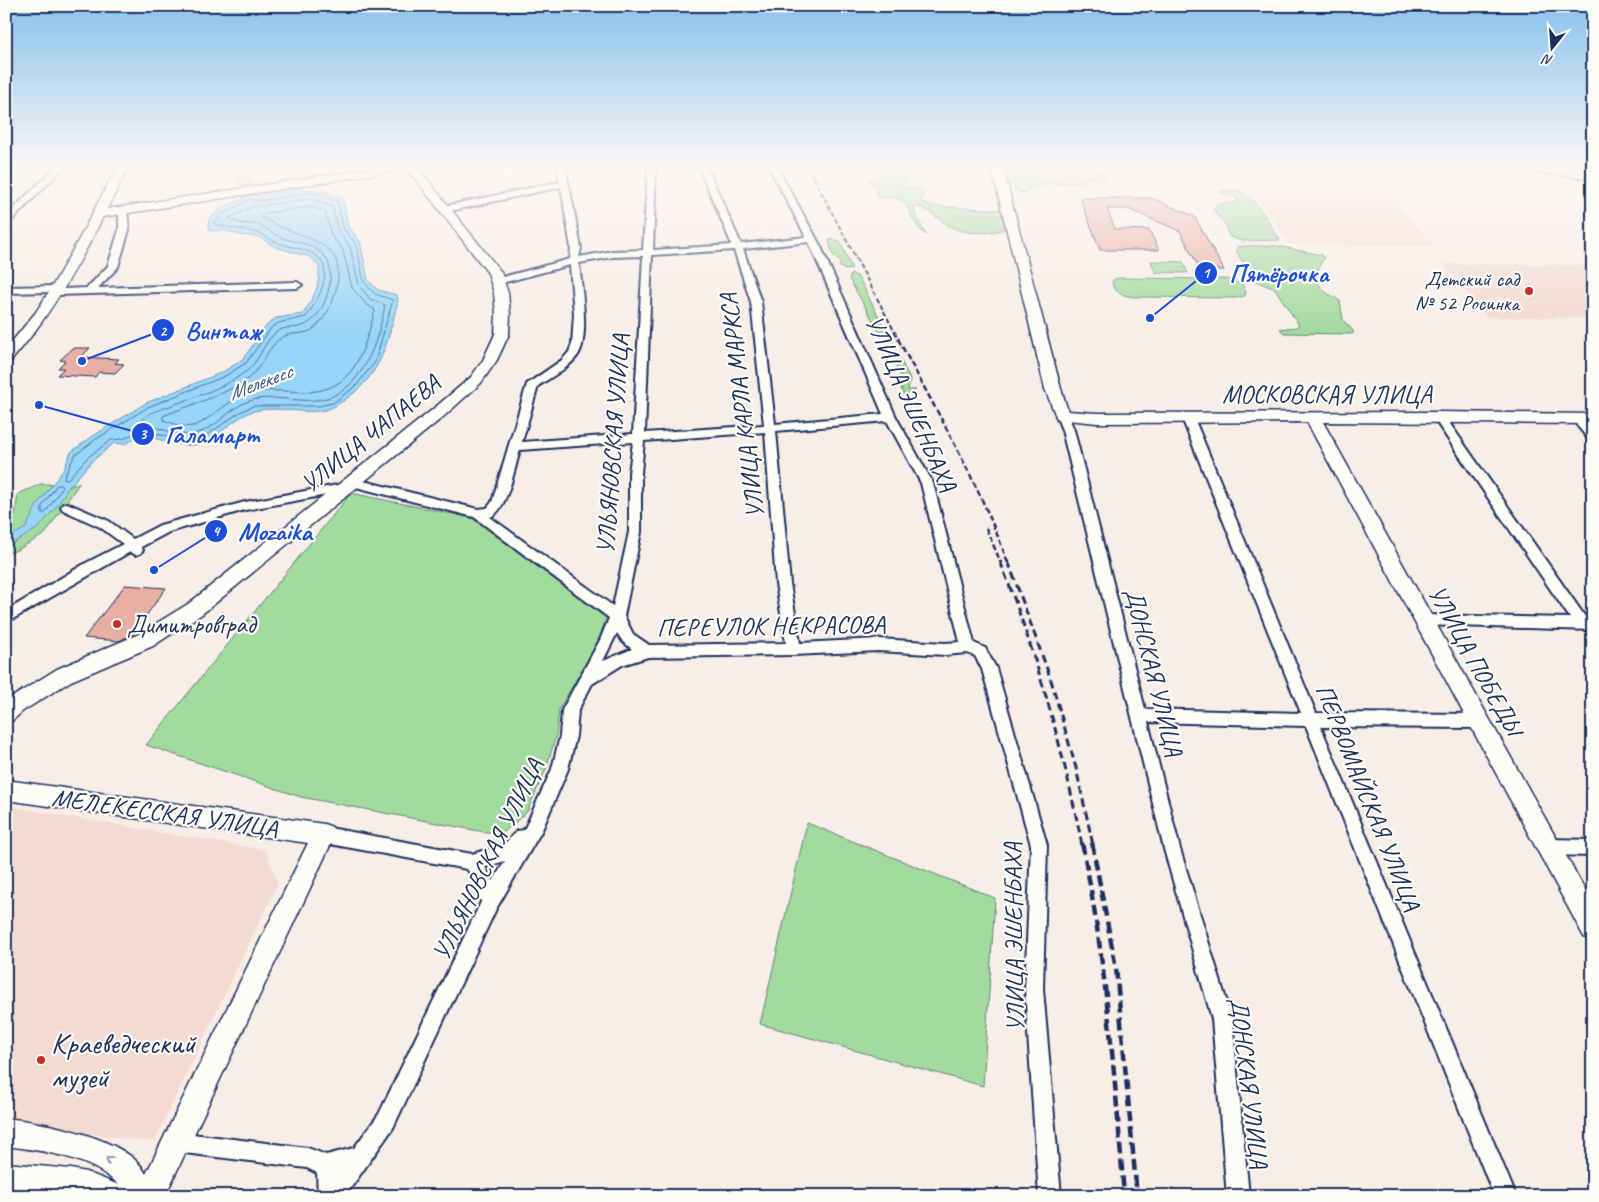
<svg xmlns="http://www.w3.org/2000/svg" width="1599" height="1202" font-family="Caveat,sans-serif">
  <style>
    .built { fill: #f4dad3 }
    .green { fill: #a3da9e; stroke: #5f847e }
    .water { fill: #97d6f8; stroke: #6593ba }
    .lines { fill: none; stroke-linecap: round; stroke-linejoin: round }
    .shore { stroke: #4d729c; stroke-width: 1 }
    .building { fill: #e9afa5; stroke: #1b2f5e }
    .street-casing { stroke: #1b2f5e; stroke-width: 4 }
    .secondary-casing { stroke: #1b2f5e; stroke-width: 3 }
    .highway-casing { stroke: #1b2f5e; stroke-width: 4 }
    .street { fill: #fdfcf7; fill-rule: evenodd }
    .secondary { fill: #fdfcf7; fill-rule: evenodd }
    .highway { fill: #fbddab; fill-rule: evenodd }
    .rail-far3 { stroke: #1b2f5e; stroke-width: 2; stroke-dasharray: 5 2.5; stroke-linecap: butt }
    .rail-far2 { stroke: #1b2f5e; stroke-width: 2.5; stroke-dasharray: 6 3; stroke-linecap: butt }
    .rail-far1 { stroke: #1b2f5e; stroke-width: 3; stroke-dasharray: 8 4.5; stroke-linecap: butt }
    .rail { stroke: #1b2f5e; stroke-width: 4.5; stroke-dasharray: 11 5; stroke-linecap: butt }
    .oneway { stroke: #8c96aa }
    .poi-dot { fill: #c8321e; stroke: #fdfcf7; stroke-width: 2 }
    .labels { text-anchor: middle; stroke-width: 4.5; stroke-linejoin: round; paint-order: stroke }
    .far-poi-label { font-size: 21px; fill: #1b2f5e; stroke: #fdfcf7; text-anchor: end }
    .far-water-label { font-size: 21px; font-style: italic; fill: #3a5984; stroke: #fdfcf7 }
    .street-label { font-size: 25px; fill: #1b2f5e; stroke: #fdfcf7 }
    .poi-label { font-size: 25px; fill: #1b2f5e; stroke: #fdfcf7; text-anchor: start }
    .near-poi-label { font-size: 30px; fill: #1b2f5e; stroke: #fdfcf7; text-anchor: start }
    .leader { fill: none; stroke: #1d4ed8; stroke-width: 2 }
    .callout-dot { fill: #1d4ed8; stroke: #fdfcf7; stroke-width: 2 }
    .mark-label { font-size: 15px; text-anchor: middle; font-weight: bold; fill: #fff }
    .callout-label { font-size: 26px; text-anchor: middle; font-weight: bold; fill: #1d4ed8; stroke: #fdfcf7; stroke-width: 4.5; stroke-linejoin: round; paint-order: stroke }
  </style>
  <rect width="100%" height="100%" fill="#f9ede7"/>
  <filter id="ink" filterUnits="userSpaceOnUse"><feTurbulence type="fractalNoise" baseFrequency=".02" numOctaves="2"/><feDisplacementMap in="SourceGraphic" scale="10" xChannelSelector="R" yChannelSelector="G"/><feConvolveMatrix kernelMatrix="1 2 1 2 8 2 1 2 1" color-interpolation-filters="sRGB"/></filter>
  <g filter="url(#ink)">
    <path class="built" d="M 1259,199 L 1393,199 L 1434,246 L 1289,244 Z
      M 1443,264 L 1593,265 L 1593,318 L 1487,317 Z
      M 6,806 L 265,850 L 278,883 L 154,1142 L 6,1123 Z"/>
    <path class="green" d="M 1001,165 L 1091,165 L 1108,178 L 1103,180 L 1087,177 L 1084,183 L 1047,184 L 1031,188 L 1023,193 L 1018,192 L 1004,177 Z
      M 882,176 L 905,177 L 907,183 L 900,184 L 897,186 L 922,190 L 925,193 L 920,201 L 930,206 L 1003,210 L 1009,228 C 993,234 966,235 951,227 C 938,219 928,208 914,206 L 915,214 L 926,235 C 904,219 916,192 879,198 L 876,193 L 878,190 L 871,183 L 869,177 Z
      M 1221,190 C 1225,191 1230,190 1233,190 C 1255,193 1269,224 1280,240 L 1242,241 L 1230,237 L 1227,232 L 1227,227 L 1213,210 L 1217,204 L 1236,203 L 1238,200 L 1236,197 L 1220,192 Z
      M 832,239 L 840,241 L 852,269 L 845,270 L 840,267 L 840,261 C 830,256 832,250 829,240 Z
      M 1247,246 L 1277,246 L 1322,255 L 1325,258 C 1320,263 1319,266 1318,272 C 1316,291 1327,292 1340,301 L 1343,320 L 1354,332 L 1352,334 L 1284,333 L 1280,329 L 1296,327 L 1299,325 L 1275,289 L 1253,280 L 1237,252 L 1237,247 Z
      M 1151,261 L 1183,262 L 1188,273 L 1155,272 Z
      M 851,274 L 857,276 L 860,280 L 910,379 L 908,390 L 916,390 L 904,396 L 900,385 L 901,378 L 891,352 L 849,279 Z
      M 1121,278 L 1227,279 L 1243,285 L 1246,293 L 1245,296 L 1234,298 L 1133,297 L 1124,295 L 1114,289 L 1112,282 L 1114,279 Z
      M 80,482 L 45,534 L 17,550 L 6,554 L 6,514 L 15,514 L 18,494 L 41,484 L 49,484 L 66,488 Z
      M 351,493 L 472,518 L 606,618 L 598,642 L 559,709 L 556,736 L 546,769 L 527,812 L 504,832 L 484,832 L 301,797 L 146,745 Z
      M 807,823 L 995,898 L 983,1086 L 760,1024 Z"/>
    <path class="water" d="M 237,165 L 246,165 L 254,194 L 257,196 C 289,191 312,182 343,199 L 348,226 L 360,241 L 368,280 L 378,290 L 397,295 L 398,301 C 387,342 383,373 346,399 C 337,405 330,410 319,411 C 298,413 275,406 254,411 C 236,416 225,431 209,440 C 189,452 164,440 143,435 L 124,444 L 114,443 L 91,462 L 68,488 L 57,506 L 37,529 L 6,547 L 6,539 L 26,528 L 37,505 L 64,469 L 71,452 L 93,436 L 146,403 L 223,372 L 243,359 L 267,325 L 276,318 L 303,314 C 314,296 320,288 319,266 L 310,257 L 275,247 L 259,237 L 240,235 L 222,230 L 210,231 L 208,224 L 210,217 L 219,212 L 220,208 L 244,199 L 243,186 L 235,180 L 238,173 Z"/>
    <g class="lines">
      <path class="shore" d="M 310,193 L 319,194 L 338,202 L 343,228 L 356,244 L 364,282 L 375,294 L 393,300 L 375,362 L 356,386 L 333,403 L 319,406 L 253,406 L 240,412 L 207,435 L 196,440 L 182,440 L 141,430 L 123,439 L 111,440 L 87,458 L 68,479 L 65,479 L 64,477 L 75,455 L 95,440 L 148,407 L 225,376 L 246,363 L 271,328 L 278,323 L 306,317 C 318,300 338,267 312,253 C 302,248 289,247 278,243 C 271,241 265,235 258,233 C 244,229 230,228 216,225 L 214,223 L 223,214 L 250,199 L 258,201 Z
        M 310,199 L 332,206 L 338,231 L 350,247 L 359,285 L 370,299 L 385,305 C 378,342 362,395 317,400 C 295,402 274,395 252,400 C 230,406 216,430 194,434 C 177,437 158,427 142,423 L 142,419 L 151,413 C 179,402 230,388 251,367 C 260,358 264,343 275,333 C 284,325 297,330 307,324 C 325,315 338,273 325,257 C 314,242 293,243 278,236 C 272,234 267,228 261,226 C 250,222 239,226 229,218 L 252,207 Z
        M 310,207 L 325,211 L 331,235 L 343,250 L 352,288 L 366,304 L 375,310 C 363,352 355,393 302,392 C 285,391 265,389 248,393 C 230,398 207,423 193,426 C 183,428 172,423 163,420 L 163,416 C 187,406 235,392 253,374 C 263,364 269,346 281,338 C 289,332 301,335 310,331 C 330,320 346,276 334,256 C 324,238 280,230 261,217 L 263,214 Z
        M 57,485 L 61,485 L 62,488 L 45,513 L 42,513 L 42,507 Z"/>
    </g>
    <path class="building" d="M 1080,198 L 1151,198 L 1194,216 L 1224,270 L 1200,270 L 1180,231 L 1128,209 L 1107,209 L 1115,229 L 1149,230 L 1159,250 L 1100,250 Z
      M 73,348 L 90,348 L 81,357 L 119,359 L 115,363 L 124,364 L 115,373 L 99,372 L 95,377 L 57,375 L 64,368 L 58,368 L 65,361 L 60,360 Z
      M 125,585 L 166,588 L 133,634 L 119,641 L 84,638 Z"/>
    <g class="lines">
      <defs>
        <path id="street" d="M 58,165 L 66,165 L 9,223 L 6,224 L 6,216 Z
          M 398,165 L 414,165 L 398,169 Z
          M 560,165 L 568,165 L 566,170 L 581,248 L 579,257 L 613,251 L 643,250 L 648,165 L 656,165 L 653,250 L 732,245 L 698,165 L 706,165 L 741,244 L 806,237 L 768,165 L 776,165 L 820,245 L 896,417 L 933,483 L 974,643 L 985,648 L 996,668 L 1047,845 L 1043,989 L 1061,1196 L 1039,1196 L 1025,989 L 1031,845 L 982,669 L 975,656 L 967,653 L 945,655 L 878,651 L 794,655 L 648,657 L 622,665 L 592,684 L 578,710 L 576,736 L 568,769 L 542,830 L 496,909 L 393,1128 L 345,1196 L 318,1196 L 317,1173 L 307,1168 L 176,1152 L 169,1149 L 166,1142 L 169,1135 L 176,1132 L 308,1148 L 326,1155 L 354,1148 L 379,1114 L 481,902 L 477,884 L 467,869 L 324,843 L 318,841 L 316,835 L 318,829 L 324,827 L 472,854 L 503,845 L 517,831 L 524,830 L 552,769 L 560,736 L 562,710 L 600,640 L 609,618 L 474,517 L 348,485 L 349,488 L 347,491 L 343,492 L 245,510 L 169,532 L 141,547 L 143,550 L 141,553 L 136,555 L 130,552 L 6,623 L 6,611 L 86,563 L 123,544 L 100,527 L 63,510 L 61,507 L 63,504 L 67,503 L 109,521 L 133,539 L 160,525 L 245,502 L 343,484 L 347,485 L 345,482 L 347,479 L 351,478 L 478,509 L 487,508 L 492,502 L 527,384 L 562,360 L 569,352 L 572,344 L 574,314 L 570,265 L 498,284 L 493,281 L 495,279 L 570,259 L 571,248 L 561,187 L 445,212 L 441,209 L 445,206 L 560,182 L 558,170 ZM 809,242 L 810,245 L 883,414 L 775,424 L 761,302 L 743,249 ZM 734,250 L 751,302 L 764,425 L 645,433 L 652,255 ZM 643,256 L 633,434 L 522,442 L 538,386 C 551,377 569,368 578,355 C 590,337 581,284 579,263 L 613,257 ZM 887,421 L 921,483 L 960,642 L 945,643 L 878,639 L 800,643 L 790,584 L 776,431 ZM 765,432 L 776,584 L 786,643 L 649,645 L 633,634 L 624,616 L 641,532 L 641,473 L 644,441 ZM 633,442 L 629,473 L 629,532 L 613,606 L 490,517 C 507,512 515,466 520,450 ZM 617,633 L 623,642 L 632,649 L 603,661 ZM 505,861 L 493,881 L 485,867 Z
          M 123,208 L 127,211 L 129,230 L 118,267 L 98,288 L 297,282 L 302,285 L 297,288 L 56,295 L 51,292 L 6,293 L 6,287 L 57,286 L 62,289 L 87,288 L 108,266 L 119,230 L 119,211 Z
          M 1062,411 L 1068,415 L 1074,430 L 1145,709 L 1301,713 L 1182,418 L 1188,414 L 1194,418 L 1316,713 L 1479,714 L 1484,716 L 1487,721 L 1484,726 L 1479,728 L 1321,727 L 1516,1196 L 1494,1196 L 1306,726 L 1148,722 L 1180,849 L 1232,1019 L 1249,1196 L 1227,1196 L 1212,1019 L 1164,849 L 1062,430 L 1056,415 Z
          M 1439,413 L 1443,414 L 1586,618 L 1593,618 L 1593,630 L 1420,625 L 1418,621 L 1420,617 L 1425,615 L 1570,618 L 1433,417 Z
          M 1578,415 L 1582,416 L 1593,429 L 1593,441 L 1589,440 L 1572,419 Z
          M 1549,839 L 1593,840 L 1593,856 L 1549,855 L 1543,853 L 1541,847 L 1543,841 Z"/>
        <path id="secondary" d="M 118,165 L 129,165 L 107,209 L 394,165 L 415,167 L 422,173 L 501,272 L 508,293 L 510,314 L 509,334 L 497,360 L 481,383 L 442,418 L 202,614 L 153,646 L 71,681 L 23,711 L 13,720 L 6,723 L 6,701 L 9,699 L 57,669 L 139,634 L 188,604 L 432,410 L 471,377 L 483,360 L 495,334 L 496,314 L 494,293 L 488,273 L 414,177 L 407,172 L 401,170 L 103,217 C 77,269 49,317 11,361 L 6,362 L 6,349 L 36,312 L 50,290 L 78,241 Z
          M 991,165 L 1002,165 L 1061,389 L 1068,411 L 1097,413 L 1439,412 L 1593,414 L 1593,424 L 1323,422 L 1593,904 L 1593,940 L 1584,937 L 1307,422 L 1097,423 L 1057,419 L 1045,389 Z
          M 6,780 L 324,824 L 332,827 L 335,835 L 165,1196 L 53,1196 L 6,1191 L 6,1163 L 71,1169 L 86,1172 L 119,1185 C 90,1157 45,1151 6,1146 L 6,1118 C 42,1122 130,1138 146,1174 L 308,843 L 6,800 Z"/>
        <path id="highway" d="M 1502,165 L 1548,165 L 1593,169 L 1593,179 L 1509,169 L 1504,168 Z"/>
      </defs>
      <use href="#street" class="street-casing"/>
      <use href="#secondary" class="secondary-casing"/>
      <use href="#highway" class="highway-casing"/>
      <use href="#street" class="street"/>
      <use href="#secondary" class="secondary"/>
      <use href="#highway" class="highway"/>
      <path class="rail-far3" d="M 807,165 L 899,340"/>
      <path class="rail-far2" d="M 898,339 C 937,412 980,485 1008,563
        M 986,528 L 1001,563"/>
      <path class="rail-far1" d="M 1000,561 C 1036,653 1063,748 1082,845
        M 1008,561 L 1051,680 L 1076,768 L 1093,845"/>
      <path class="rail" d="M 1082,843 C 1106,959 1115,1078 1124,1196
        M 1092,843 L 1116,968 L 1137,1196"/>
    </g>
    <defs><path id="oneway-chevron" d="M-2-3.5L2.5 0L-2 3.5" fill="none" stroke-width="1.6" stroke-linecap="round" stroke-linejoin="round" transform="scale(1.25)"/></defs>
    <use class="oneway" href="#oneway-chevron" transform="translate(109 1160) rotate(-145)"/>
  </g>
  <linearGradient id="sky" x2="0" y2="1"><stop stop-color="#87c2ee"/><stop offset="0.5" stop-color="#fcf7f4"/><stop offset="1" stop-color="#fcf7f4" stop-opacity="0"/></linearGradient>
  <rect width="1599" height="333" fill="url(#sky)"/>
  <g class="poi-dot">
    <circle cx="1529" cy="291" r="5"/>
    <circle cx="117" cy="624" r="5"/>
    <circle cx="41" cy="1060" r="5"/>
  </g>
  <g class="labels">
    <g class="far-poi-label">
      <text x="1519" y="286">Детский сад<tspan x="1519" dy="24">№ 52 Росинка</tspan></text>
    </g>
    <g class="far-water-label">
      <text transform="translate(260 382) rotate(-21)" y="7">Мелекесс</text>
    </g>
    <g class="street-label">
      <text x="1327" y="403">МОСКОВСКАЯ УЛИЦА</text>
      <text transform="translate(912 403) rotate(66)" y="9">УЛИЦА ЭШЕНБАХА</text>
      <text transform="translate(741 406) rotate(-97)" y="9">УЛИЦА КАРЛА МАРКСА</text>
      <text transform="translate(370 433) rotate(-39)" y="9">УЛИЦА ЧАПАЕВА</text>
      <text transform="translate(612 444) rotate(-86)" y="9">УЛЬЯНОВСКАЯ УЛИЦА</text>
      <text transform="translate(771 625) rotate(-1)" y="9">ПЕРЕУЛОК НЕКРАСОВА</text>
      <text transform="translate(1476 660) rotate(61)" y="9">УЛИЦА ПОБЕДЫ</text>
      <text transform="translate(1155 672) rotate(76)" y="9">ДОНСКАЯ УЛИЦА</text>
      <text transform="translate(1369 797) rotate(68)" y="9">ПЕРВОМАЙСКАЯ УЛИЦА</text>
      <text transform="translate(165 812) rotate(8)" y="9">МЕЛЕКЕССКАЯ УЛИЦА</text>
      <text transform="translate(487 859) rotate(-64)" y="9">УЛЬЯНОВСКАЯ УЛИЦА</text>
      <text transform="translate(1013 937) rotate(-91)" y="9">УЛИЦА ЭШЕНБАХА</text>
      <text transform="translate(1250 1083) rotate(83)" y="9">ДОНСКАЯ УЛИЦА</text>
    </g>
    <g class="poi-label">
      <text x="127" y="633">Димитровград</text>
    </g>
    <g class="near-poi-label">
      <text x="51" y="1053">Краеведческий<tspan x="51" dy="34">музей</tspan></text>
    </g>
  </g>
  <path class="leader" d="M1150 318L1206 273M82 361L163 330M39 405L143 434M154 570L216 531"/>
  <g class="callout-dot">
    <circle cx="1150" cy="318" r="5"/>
    <circle cx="82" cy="361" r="5"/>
    <circle cx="39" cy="405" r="5"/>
    <circle cx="154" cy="570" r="5"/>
    <circle cx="1206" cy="273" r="12"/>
    <circle cx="163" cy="330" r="12"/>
    <circle cx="143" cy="434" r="12"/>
    <circle cx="216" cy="531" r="12"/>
  </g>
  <g class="mark-label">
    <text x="1206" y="278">1</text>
    <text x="163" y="336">2</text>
    <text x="143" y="439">3</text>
    <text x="216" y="536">4</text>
  </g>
  <g class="callout-label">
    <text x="1279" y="282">Пятёрочка</text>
    <text x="223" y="339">Винтаж</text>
    <text x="212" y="443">Галамарт</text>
    <text x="275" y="540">Mozaika</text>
  </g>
  <rect width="1599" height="1202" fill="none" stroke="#fdfcf7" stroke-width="25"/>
  <rect x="12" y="12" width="1574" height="1177" fill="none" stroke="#1b2f5e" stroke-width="2" filter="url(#ink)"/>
  <g transform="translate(1552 48) rotate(197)" stroke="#fdfcf7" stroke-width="4" paint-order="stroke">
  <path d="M0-4L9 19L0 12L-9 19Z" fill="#1b2f5e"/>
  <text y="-8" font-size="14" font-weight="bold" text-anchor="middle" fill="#1b2f5e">N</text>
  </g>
</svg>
